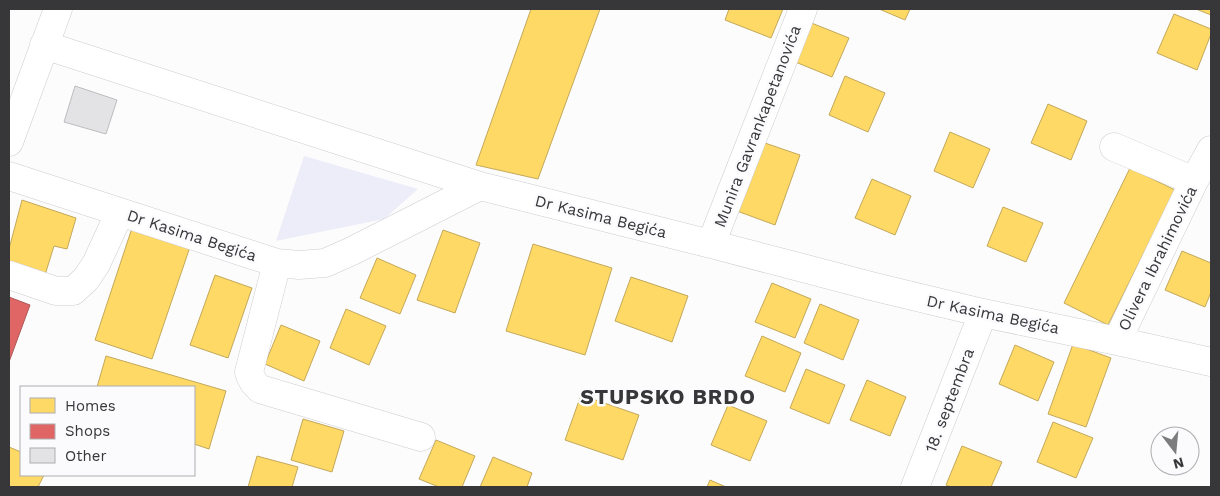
<svg xmlns="http://www.w3.org/2000/svg" width="1220" height="496" font-family="'Work Sans',sans-serif">
  <style>
    .green { fill: #ededf9 }
    .homes { fill: #ffd966; stroke: #c3a859 }
    .shops { fill: #e06666; stroke: #ad5859 }
    .building { fill: #e3e3e6; stroke: #bdbdbf }
    .lines { fill: none; stroke-linecap: round; stroke-linejoin: round }
    .minor-casing { stroke: #cdcdcf; stroke-width: 29 }
    .minor { stroke: #fff; stroke-width: 28 }
    .labels { text-anchor: middle; stroke-width: 5; stroke-linejoin: round; paint-order: stroke }
    .street-label { font-size: 16px; fill: #37373a; stroke: #fbfbfe }
    .district-label { font-size: 21px; font-weight: bold; letter-spacing: 1px; fill: #37373a; stroke: #fbfbfe }
  </style>
  <rect width="100%" height="100%" fill="#fcfcfd"/>
  <path class="green" d="M 304,156 L 418,189 L 384,219 L 276,241 Z"/>
  <path class="homes" d="M 531,9 L 600,9 L 538,179 L 476,165 Z
    M 729,9 L 783,9 L 771,38 L 725,20 Z
    M 879,9 L 910,9 L 905,20 Z
    M 1196,9 L 1211,9 L 1211,15 Z
    M 1174,14 L 1211,29 L 1211,34 L 1197,70 L 1157,53 Z
    M 809,22 L 849,38 L 832,77 L 793,61 Z
    M 845,76 L 885,93 L 868,132 L 829,115 Z
    M 1048,104 L 1087,121 L 1071,160 L 1031,143 Z
    M 950,132 L 990,149 L 973,188 L 934,171 Z
    M 762,142 L 800,155 L 775,225 L 737,211 Z
    M 1130,168 L 1175,190 L 1108,325 L 1064,303 Z
    M 872,179 L 911,196 L 895,235 L 855,218 Z
    M 22,200 L 76,218 L 67,249 L 54,246 L 45,275 L 9,262 L 9,249 Z
    M 1003,207 L 1043,223 L 1026,262 L 987,246 Z
    M 134,222 L 192,241 L 152,359 L 95,340 Z
    M 443,230 L 480,243 L 455,313 L 417,300 Z
    M 533,244 L 612,268 L 585,355 L 506,331 Z
    M 1182,251 L 1211,263 L 1211,292 L 1205,307 L 1165,290 Z
    M 377,258 L 416,275 L 400,314 L 360,298 Z
    M 215,275 L 252,288 L 228,358 L 190,345 Z
    M 631,277 L 688,296 L 672,342 L 615,321 Z
    M 772,283 L 811,299 L 795,338 L 755,322 Z
    M 820,304 L 859,320 L 843,360 L 804,343 Z
    M 346,309 L 386,326 L 369,365 L 330,348 Z
    M 281,325 L 320,341 L 304,381 L 265,364 Z
    M 762,336 L 801,353 L 785,392 L 745,376 Z
    M 1073,344 L 1111,358 L 1086,427 L 1048,414 Z
    M 1015,345 L 1054,362 L 1038,401 L 999,384 Z
    M 106,356 L 226,391 L 209,449 L 194,444 L 194,387 L 97,387 Z
    M 806,369 L 845,385 L 829,424 L 790,408 Z
    M 867,380 L 906,397 L 890,436 L 850,420 Z
    M 581,395 L 639,415 L 623,460 L 565,440 Z
    M 728,405 L 767,421 L 750,461 L 711,445 Z
    M 303,419 L 344,431 L 332,472 L 291,460 Z
    M 1053,422 L 1093,438 L 1076,478 L 1037,462 Z
    M 436,440 L 475,456 L 462,487 L 439,487 L 419,479 Z
    M 962,446 L 1002,462 L 991,487 L 951,487 L 946,485 Z
    M 9,447 L 21,452 L 21,475 L 44,475 L 38,487 L 9,487 Z
    M 257,456 L 298,467 L 292,487 L 248,487 Z
    M 493,457 L 532,473 L 527,487 L 480,487 Z
    M 710,480 L 726,487 L 707,487 Z"/>
  <path class="shops" d="M 9,297 L 30,305 L 9,362 Z"/>
  <path class="building" d="M 75,86 L 117,100 L 106,134 L 64,122 Z"/>
  <g class="lines">
    <defs>
      <path id="minor" d="M 44,45 L 480,186
        M 9,142 L 58,9
        M 1114,147 L 1194,181
        M 9,176 L 277,263 L 299,265 L 325,263 L 352,251 L 480,186 L 711,244 L 875,287 L 983,313 L 1117,341 L 1211,362
        M 711,244 L 803,9
        M 277,263 L 249,372 C 251,380 254,383 260,389 L 421,437
        M 9,275 L 56,291 L 73,291 L 86,279 L 96,264 L 120,212
        M 1117,341 L 1194,181 L 1211,150
        M 915,487 L 983,313"/>
    </defs>
    <use href="#minor" class="minor-casing"/>
    <use href="#minor" class="minor"/>
  </g>
  <g class="labels">
    <g class="street-label">
      <text transform="translate(757 126) rotate(-69)" y="6">Munira Gavrankapetanovića</text>
      <text transform="translate(601 216) rotate(14)" y="6">Dr Kasima Begića</text>
      <text transform="translate(192 235) rotate(18)" y="6">Dr Kasima Begića</text>
      <text transform="translate(1157 258) rotate(-64)" y="6">Olivera Ibrahimovića</text>
      <text transform="translate(993 314) rotate(12)" y="6">Dr Kasima Begića</text>
      <text transform="translate(949 400) rotate(-69)" y="6">18. septembra</text>
    </g>
    <g class="district-label">
      <text x="668" y="404">STUPSKO BRDO</text>
    </g>
  </g>
  <rect width="1220" height="496" fill="none" stroke="#37373a" stroke-width="20"/>
  <rect x="20" y="386" width="175" height="90" fill="#fbfbfe" stroke="#adadb0"/>
  <rect x="30" y="398" width="25" height="15" fill="#ffd966" stroke="#adadb0"/>
  <text x="65" y="411" font-size="15" fill="#37373a">Homes</text>
  <rect x="30" y="424" width="25" height="15" fill="#e06666" stroke="#adadb0"/>
  <text x="65" y="436" font-size="15" fill="#37373a">Shops</text>
  <rect x="30" y="448" width="25" height="15" fill="#e3e3e6" stroke="#adadb0"/>
  <text x="65" y="461" font-size="15" fill="#37373a">Other</text>
  <g transform="translate(1175 451) rotate(164)"><circle r="24" fill="#fbfbfe" stroke="#adadb0"/>
  <path d="M0-4L9 19L0 12L-9 19Z" fill="#7c7c7e"/>
  <text y="-8" font-size="14" font-weight="bold" text-anchor="middle" fill="#37373a">N</text>
  </g>
</svg>
